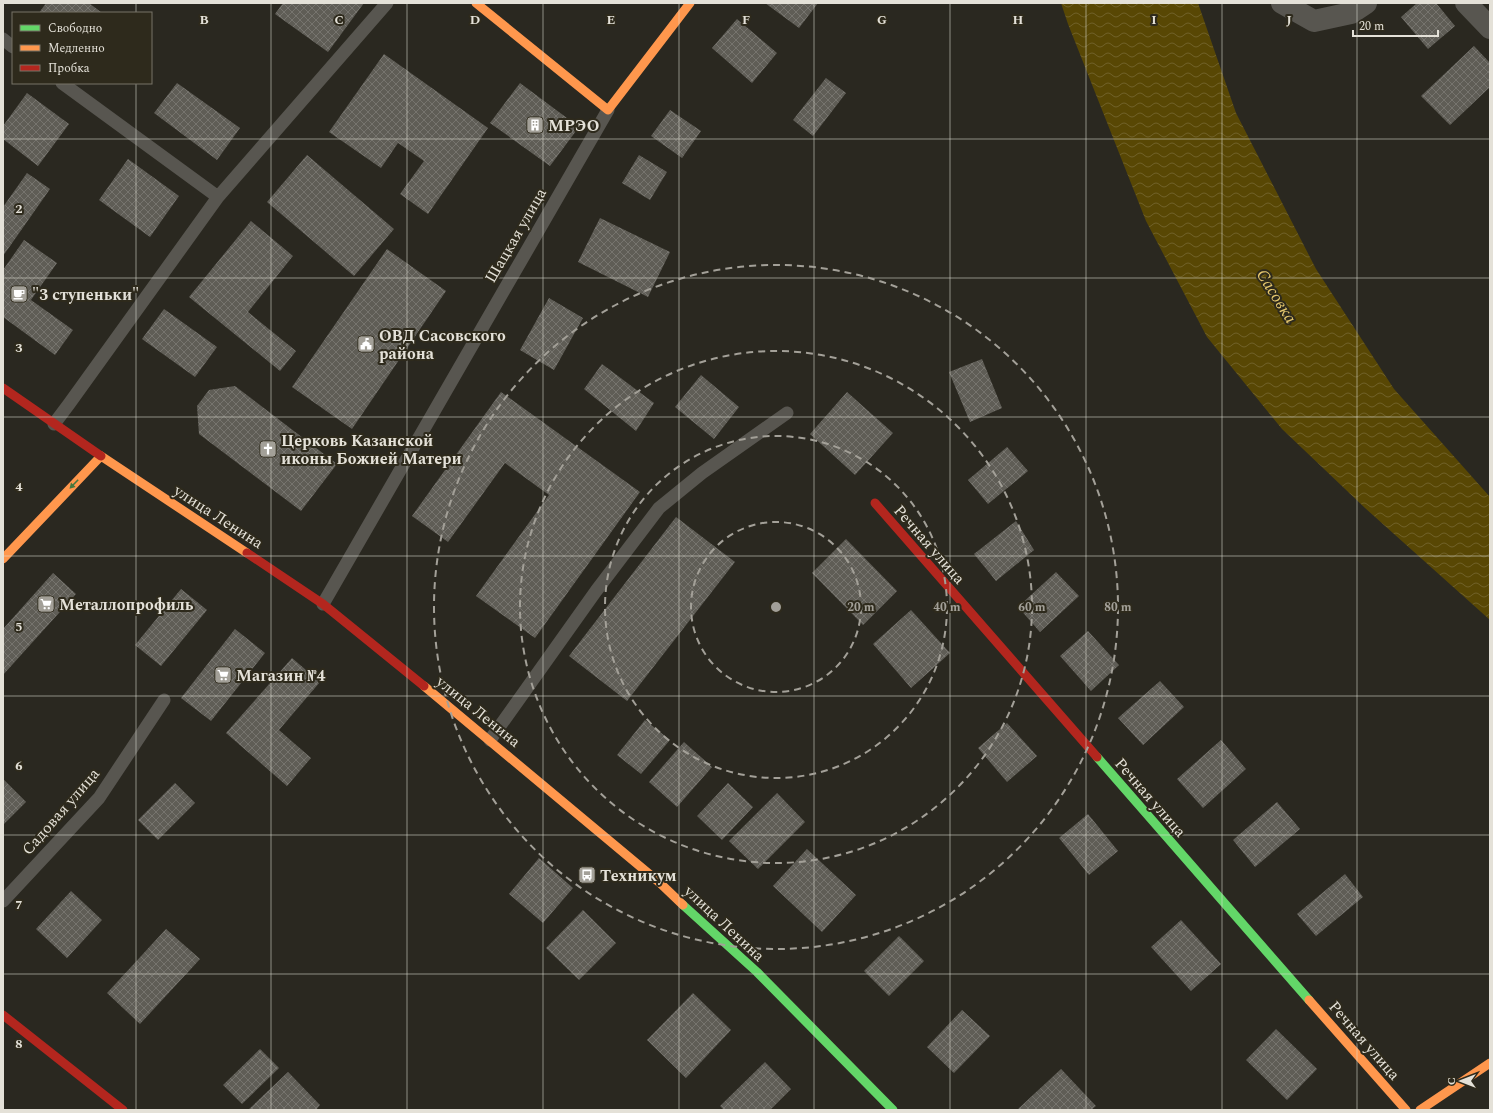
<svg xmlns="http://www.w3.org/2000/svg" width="1493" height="1113" font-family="Spectral,serif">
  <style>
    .water { fill: url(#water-waves) }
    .building { fill: url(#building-cross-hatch) }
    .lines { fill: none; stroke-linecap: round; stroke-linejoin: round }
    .lane { stroke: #585650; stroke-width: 13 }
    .street { stroke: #585650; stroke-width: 22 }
    .fast { stroke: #63d668; stroke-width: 9 }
    .slow { stroke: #ff974d; stroke-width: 9 }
    .jam { stroke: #b3261e; stroke-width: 9 }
    .oneway { fill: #46773e }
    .grid { fill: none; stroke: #e4e1d8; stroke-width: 1; stroke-opacity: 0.55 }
    .ring { fill: none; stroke: #a3a098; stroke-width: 2; stroke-dasharray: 7 5 }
    .labels { text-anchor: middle; stroke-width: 4; stroke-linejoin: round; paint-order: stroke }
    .poi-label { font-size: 16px; font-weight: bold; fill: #e4e1d8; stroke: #2e2a1c; text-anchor: start }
    .street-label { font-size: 16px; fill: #e4e1d8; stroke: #2e2a1c }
    .water-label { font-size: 17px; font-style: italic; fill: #e5c76e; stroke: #2e2a1c }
    .grid-label { font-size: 13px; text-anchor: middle; font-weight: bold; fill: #e4e1d8; stroke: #2e2a1c; stroke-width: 4; stroke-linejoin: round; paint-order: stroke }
    .centre { fill: #a3a098; stroke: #2e2a1c; stroke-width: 2 }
    .ring-label { font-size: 12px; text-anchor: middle; font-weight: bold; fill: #a3a098; stroke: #2e2a1c; stroke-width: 4; stroke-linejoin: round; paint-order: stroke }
  </style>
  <defs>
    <pattern id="water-waves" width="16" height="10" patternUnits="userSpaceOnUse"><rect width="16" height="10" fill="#584704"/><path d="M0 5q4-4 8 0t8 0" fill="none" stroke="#706128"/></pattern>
    <pattern id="building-cross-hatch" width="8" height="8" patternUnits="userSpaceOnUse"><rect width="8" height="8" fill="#5f5d56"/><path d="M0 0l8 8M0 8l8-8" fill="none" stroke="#76746e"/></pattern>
  </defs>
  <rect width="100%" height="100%" fill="#2a2820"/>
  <path class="water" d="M 1061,3 L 1198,3 L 1236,113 L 1316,269 L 1394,389 L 1490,497 L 1490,620 L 1365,508 L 1282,429 L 1207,337 L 1146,221 L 1068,24 Z"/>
  <path class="building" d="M 46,3 L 89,3 L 102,13 L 39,13 Z
    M 283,3 L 364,3 L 328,52 L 275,14 Z
    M 765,3 L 818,3 L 799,28 Z
    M 1417,3 L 1436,3 L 1455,26 L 1428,49 L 1401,17 Z
    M 737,19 L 777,53 L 752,83 L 712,48 Z
    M 1474,46 L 1490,63 L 1490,87 L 1450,125 L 1421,96 Z
    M 384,54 L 488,128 L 428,214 L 400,194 L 424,161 L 398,143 L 381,168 L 329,132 Z
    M 826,78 L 846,93 L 813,136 L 793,120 Z
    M 177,83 L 240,128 L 217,160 L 154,113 Z
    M 520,83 L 579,127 L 550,166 L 490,123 Z
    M 27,93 L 69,124 L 38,166 L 3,139 L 3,126 Z
    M 670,110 L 701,131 L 682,158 L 651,136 Z
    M 307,155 L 394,229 L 354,276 L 267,202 Z
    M 639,155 L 667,172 L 650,200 L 622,183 Z
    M 128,159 L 179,196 L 150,237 L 99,200 Z
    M 27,173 L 50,189 L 3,256 L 3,207 Z
    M 600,218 L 670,252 L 648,297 L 578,262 Z
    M 251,221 L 293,256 L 248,312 L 296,351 L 280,371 L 189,297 Z
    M 24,240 L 57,263 L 26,307 L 31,300 L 73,330 L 55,355 L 3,317 L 3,270 Z
    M 387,249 L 446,291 L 352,429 L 292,387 Z
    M 549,298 L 583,318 L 554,370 L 520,350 Z
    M 164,309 L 217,347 L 195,377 L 142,339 Z
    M 982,359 L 1002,408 L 970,422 L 949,372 Z
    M 602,364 L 654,403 L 636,431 L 584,389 Z
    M 701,375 L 739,407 L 714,439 L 675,407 Z
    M 235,386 L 337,464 L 301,511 L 199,434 L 197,406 L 209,390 Z
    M 501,392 L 640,492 L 535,638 L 476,596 L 549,495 L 505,463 L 448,542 L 412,516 Z
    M 847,392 L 893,433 L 855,475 L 810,434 Z
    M 1007,447 L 1028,471 L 988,504 L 968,480 Z
    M 676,517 L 735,562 L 627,701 L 569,656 Z
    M 1016,521 L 1034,550 L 996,581 L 974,554 Z
    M 846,539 L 897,591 L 863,625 L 812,573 Z
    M 1056,572 L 1079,596 L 1040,632 L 1018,607 Z
    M 53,573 L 76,594 L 3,675 L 3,629 Z
    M 181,589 L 207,610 L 161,666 L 135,645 Z
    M 911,610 L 950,653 L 911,688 L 873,644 Z
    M 235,629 L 265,653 L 211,721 L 181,698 Z
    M 1088,631 L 1119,665 L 1091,691 L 1060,656 Z
    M 292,658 L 320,682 L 279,730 L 311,758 L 287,786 L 226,733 Z
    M 1160,681 L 1184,707 L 1143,745 L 1118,718 Z
    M 645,720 L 670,740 L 641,774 L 617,755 Z
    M 1007,723 L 1037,756 L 1007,782 L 978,748 Z
    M 1221,740 L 1246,769 L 1203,808 L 1177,779 Z
    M 684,742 L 712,767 L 677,807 L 649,782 Z
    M 3,779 L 26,802 L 3,825 Z
    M 175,783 L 195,803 L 158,840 L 138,820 Z
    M 728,783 L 753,807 L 722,840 L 697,816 Z
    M 777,793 L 805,822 L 758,869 L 729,841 Z
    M 1277,802 L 1300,829 L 1255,867 L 1233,840 Z
    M 1088,814 L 1118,851 L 1089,875 L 1059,838 Z
    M 807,849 L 856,895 L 822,932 L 773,886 Z
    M 539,858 L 573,888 L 543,923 L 509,894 Z
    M 1345,874 L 1363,897 L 1316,936 L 1297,914 Z
    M 71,891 L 102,920 L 67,958 L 36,929 Z
    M 583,910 L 616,943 L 579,980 L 546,948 Z
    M 1181,920 L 1221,964 L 1191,991 L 1151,947 Z
    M 166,929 L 200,959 L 140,1024 L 107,993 Z
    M 899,936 L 924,961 L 889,996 L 864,971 Z
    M 693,993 L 731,1030 L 686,1078 L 647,1040 Z
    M 962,1010 L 990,1036 L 954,1073 L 927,1047 Z
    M 1276,1029 L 1317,1069 L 1287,1100 L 1246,1060 Z
    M 260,1049 L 279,1068 L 242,1104 L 223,1085 Z
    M 765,1062 L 791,1089 L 770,1110 L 724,1110 L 720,1106 Z
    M 1061,1069 L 1096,1106 L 1091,1110 L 1019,1110 L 1018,1109 Z
    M 288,1072 L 320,1105 L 316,1110 L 248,1110 Z"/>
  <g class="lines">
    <path class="lane" d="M 3,39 L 13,47
      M 62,83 L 218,197
      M 54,424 L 69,404 L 218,197 L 387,3
      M 323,604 L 608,110
      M 490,740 L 596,591 L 659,508 L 702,473 L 787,413
      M 3,901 L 99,798 L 164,700"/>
    <path class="street" d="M 1282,3 L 1314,21 L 1351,13 L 1366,3
      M 1466,3 L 1490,28"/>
    <path class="fast" d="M 1097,757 L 1309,1000
      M 683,905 L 757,972 L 893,1110"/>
    <path class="slow" d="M 476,3 L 608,110 L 690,3
      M 3,559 L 101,456 L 247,553
      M 424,686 L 660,883 L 683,905
      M 1309,1000 L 1406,1110
      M 1420,1110 L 1490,1063"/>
    <path class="jam" d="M 3,388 L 101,456
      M 875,503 L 1097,757
      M 247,553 L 323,604 L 424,686
      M 3,1015 L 123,1110"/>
  </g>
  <defs><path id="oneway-solid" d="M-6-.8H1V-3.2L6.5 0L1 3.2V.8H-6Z"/></defs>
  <use class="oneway" href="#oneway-solid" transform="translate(74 484) rotate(134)"/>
  <path class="grid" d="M 136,3 L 136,13M 271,3 L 271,1110M 407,3 L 407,1110M 543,3 L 543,1110M 679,3 L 679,1110M 814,3 L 814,1110M 950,3 L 950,1110M 1086,3 L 1086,1110M 1222,3 L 1222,1110M 1357,3 L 1357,1110M 136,83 L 136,1110M 3,139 L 1490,139M 3,278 L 1490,278M 3,417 L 1490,417M 3,556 L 1490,556M 3,696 L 1490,696M 3,835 L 1490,835M 3,974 L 1490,974"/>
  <g class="ring">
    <circle cx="776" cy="607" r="85"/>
    <circle cx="776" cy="607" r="171"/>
    <circle cx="776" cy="607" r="256"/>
    <circle cx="776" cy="607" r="342"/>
  </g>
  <defs>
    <symbol id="building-square" viewBox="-11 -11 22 22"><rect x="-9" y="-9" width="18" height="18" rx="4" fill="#a3a098" stroke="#2e2a1c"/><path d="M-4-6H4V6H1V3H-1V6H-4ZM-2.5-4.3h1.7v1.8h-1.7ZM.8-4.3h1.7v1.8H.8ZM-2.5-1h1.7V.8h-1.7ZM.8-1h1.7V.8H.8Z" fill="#fff"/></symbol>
    <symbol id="cafe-square" viewBox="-11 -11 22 22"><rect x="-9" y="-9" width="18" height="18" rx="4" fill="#a3a098" stroke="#2e2a1c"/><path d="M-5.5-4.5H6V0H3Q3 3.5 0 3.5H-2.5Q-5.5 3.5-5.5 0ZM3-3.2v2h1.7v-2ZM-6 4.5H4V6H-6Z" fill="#fff"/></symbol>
    <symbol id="civic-square" viewBox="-11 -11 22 22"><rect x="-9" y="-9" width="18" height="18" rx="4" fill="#a3a098" stroke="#2e2a1c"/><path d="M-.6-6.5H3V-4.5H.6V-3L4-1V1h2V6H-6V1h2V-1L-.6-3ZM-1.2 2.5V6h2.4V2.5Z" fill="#fff"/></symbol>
    <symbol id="church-square" viewBox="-11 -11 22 22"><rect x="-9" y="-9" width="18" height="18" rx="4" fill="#a3a098" stroke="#2e2a1c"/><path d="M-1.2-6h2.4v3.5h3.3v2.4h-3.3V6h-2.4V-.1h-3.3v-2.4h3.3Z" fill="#fff"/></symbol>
    <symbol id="supermarket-square" viewBox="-11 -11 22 22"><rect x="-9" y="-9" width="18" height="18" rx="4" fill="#a3a098" stroke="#2e2a1c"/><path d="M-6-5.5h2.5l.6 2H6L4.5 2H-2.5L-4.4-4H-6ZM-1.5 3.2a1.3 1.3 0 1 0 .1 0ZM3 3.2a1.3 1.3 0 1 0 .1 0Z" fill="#fff"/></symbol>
    <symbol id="bus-square" viewBox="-11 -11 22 22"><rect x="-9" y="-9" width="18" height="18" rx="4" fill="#a3a098" stroke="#2e2a1c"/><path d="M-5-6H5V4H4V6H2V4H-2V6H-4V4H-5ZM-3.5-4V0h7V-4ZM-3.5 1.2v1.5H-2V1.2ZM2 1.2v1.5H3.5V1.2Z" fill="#fff"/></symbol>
  </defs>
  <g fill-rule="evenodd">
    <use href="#building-square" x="525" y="115" width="20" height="20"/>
    <use href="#cafe-square" x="9" y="284" width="20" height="20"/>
    <use href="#civic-square" x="356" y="334" width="20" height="20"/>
    <use href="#church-square" x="258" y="439" width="20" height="20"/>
    <use href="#supermarket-square" x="36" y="594" width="20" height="20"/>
    <use href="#supermarket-square" x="213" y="665" width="20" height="20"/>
    <use href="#bus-square" x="577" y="865" width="20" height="20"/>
  </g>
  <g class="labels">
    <g class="poi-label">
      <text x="548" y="131">МРЭО</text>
      <text x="32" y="300">"3 ступеньки"</text>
      <text x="379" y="341">ОВД Сасовского<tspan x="379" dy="18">района</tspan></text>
      <text x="281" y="446">Церковь Казанской<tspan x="281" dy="18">иконы Божией Матери</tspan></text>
      <text x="59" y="610">Металлопрофиль</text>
      <text x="236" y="681">Магазин №4</text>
      <text x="600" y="881">Техникум</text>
    </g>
    <g class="street-label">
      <text transform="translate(515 235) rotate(-60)" y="6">Шацкая улица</text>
      <text transform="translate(219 516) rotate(33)" y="6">улица Ленина</text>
      <text transform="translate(930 544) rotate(49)" y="6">Речная улица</text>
      <text transform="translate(479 711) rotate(39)" y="6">улица Ленина</text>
      <text transform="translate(1151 797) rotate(49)" y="6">Речная улица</text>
      <text transform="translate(60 811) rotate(-49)" y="6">Садовая улица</text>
      <text transform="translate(725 923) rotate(43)" y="6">улица Ленина</text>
      <text transform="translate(1365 1040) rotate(49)" y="6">Речная улица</text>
    </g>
    <g class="water-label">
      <text transform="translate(1277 296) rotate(58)" y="6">Сасовка</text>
    </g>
  </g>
  <g class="grid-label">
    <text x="204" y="24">B</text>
    <text x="339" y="24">C</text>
    <text x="475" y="24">D</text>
    <text x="611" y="24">E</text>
    <text x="746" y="24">F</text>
    <text x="882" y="24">G</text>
    <text x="1018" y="24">H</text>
    <text x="1154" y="24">I</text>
    <text x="1289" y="24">J</text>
    <text x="19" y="213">2</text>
    <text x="19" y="352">3</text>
    <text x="19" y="491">4</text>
    <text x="19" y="631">5</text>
    <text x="19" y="770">6</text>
    <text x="19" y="909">7</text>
    <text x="19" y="1048">8</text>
  </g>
  <circle cx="776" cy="607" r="6" class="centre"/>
  <g class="ring-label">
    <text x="861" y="611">20 m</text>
    <text x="947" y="611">40 m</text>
    <text x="1032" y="611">60 m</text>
    <text x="1118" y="611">80 m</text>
  </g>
  <rect width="1493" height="1113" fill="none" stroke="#e4e1d8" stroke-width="8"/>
  <rect x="12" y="12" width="140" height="72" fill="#2e2a1c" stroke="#777367"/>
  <rect x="20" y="25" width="20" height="6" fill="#63d668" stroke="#777367"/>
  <text x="48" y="32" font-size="12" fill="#e4e1d8">Свободно</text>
  <rect x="20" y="45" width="20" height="6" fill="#ff974d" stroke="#777367"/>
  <text x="48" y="52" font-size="12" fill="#e4e1d8">Медленно</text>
  <rect x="20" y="65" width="20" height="6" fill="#b3261e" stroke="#777367"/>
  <text x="48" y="72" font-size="12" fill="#e4e1d8">Пробка</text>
  <g transform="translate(1461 1081) rotate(270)" stroke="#2e2a1c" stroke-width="3" paint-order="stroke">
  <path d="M0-3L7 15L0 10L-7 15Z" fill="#e4e1d8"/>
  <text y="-6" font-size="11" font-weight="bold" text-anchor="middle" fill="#e4e1d8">С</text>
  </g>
  <path d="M1353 30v6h85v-6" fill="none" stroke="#e4e1d8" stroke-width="2"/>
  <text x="1359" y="30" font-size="12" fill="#e4e1d8" stroke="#2e2a1c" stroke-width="3" paint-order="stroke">20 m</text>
</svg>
